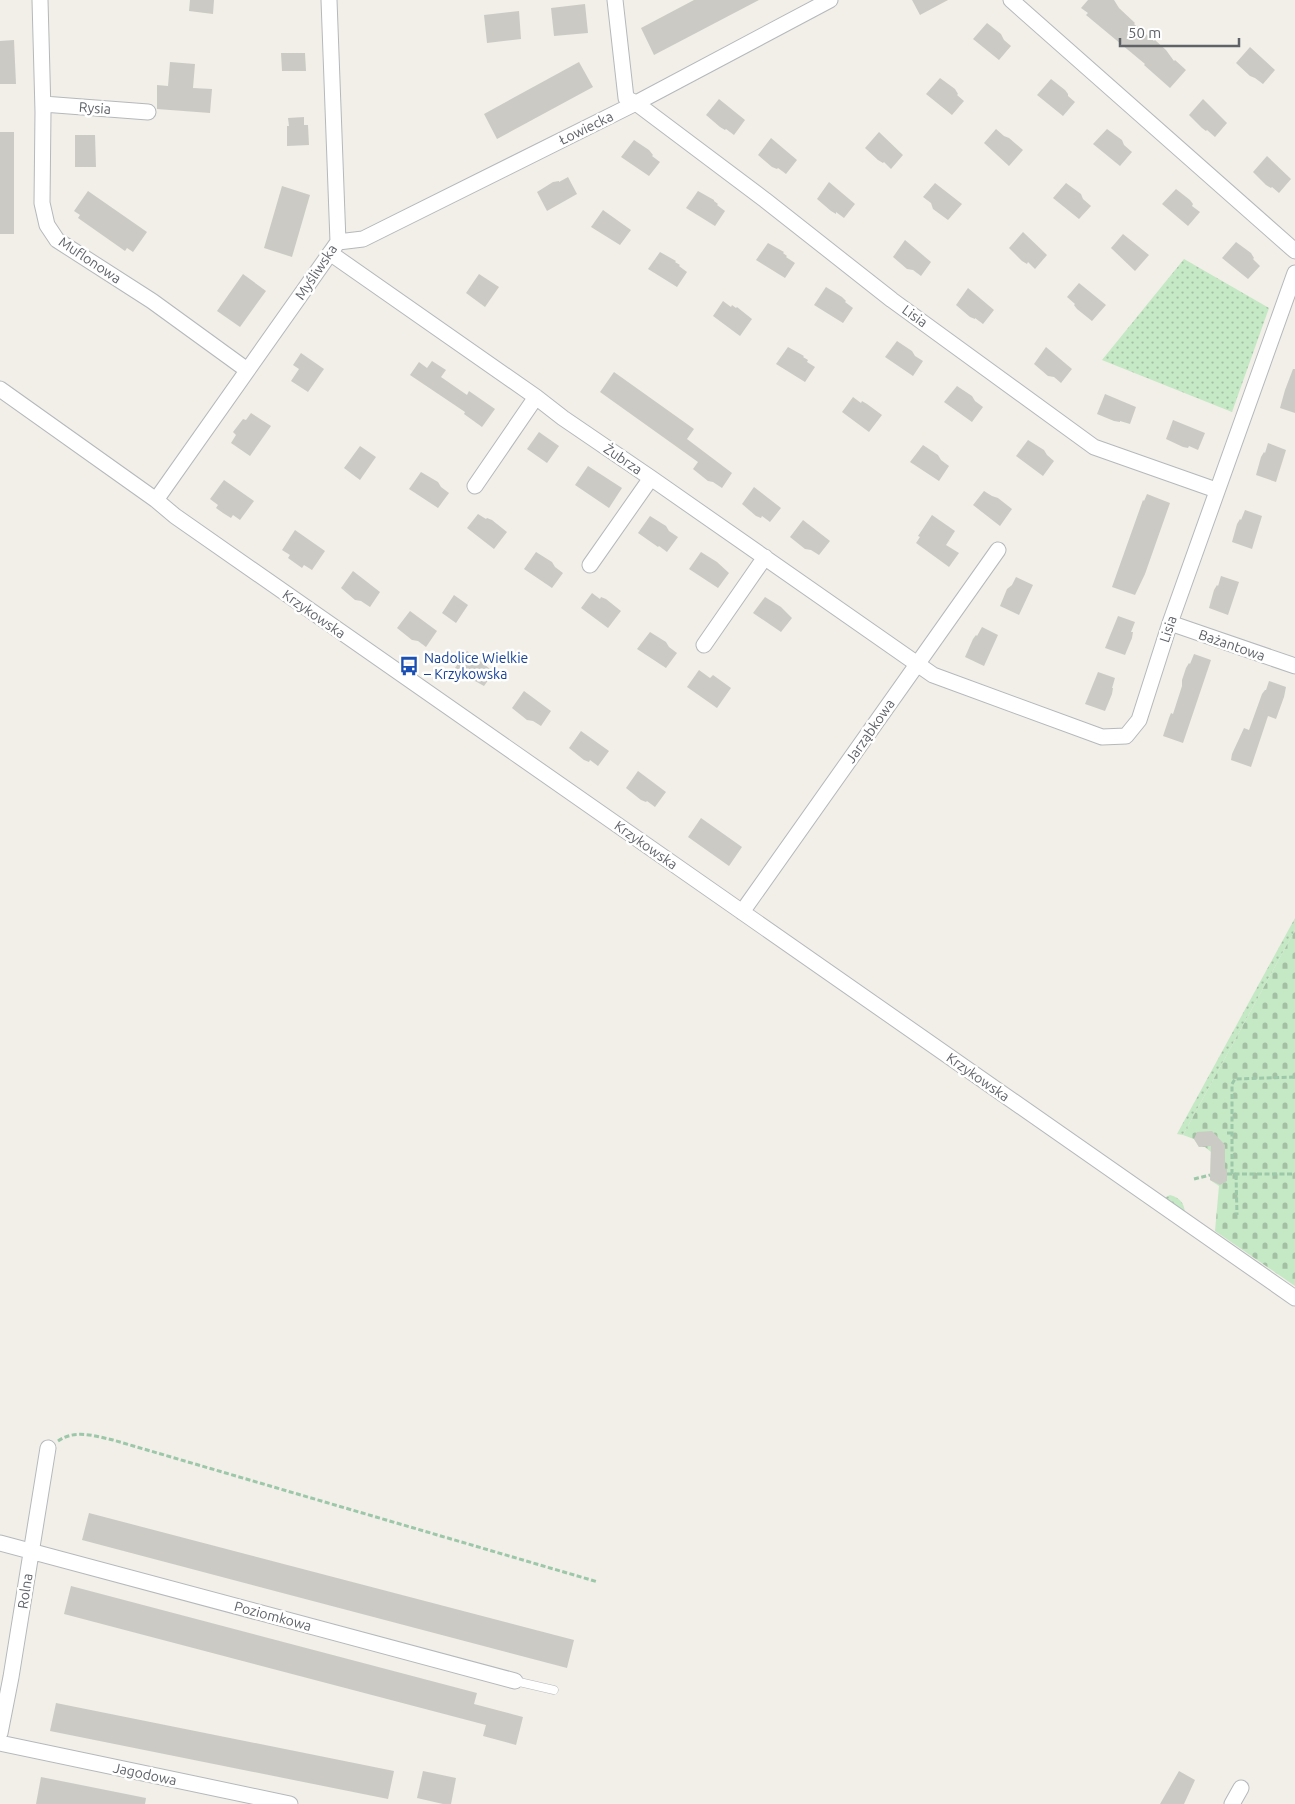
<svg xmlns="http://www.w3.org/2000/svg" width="1295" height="1804" font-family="Ubuntu,sans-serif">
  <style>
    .grass { fill: url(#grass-dots) }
    .cemetery { fill: url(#cemetery-stones) }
    .building { fill: #cccac5 }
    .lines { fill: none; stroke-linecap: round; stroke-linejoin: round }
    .lane-casing { stroke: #b5b8bc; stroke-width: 9 }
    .street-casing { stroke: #b5b8bc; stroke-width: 17 }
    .path { stroke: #9cc7a9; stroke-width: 3; stroke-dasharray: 5 2.5; stroke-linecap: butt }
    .lane { stroke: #fff; stroke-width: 8 }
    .street { stroke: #fff; stroke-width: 15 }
    .labels { text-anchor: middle; stroke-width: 5; stroke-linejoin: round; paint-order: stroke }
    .street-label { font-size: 14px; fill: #5f6368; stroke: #fff }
    .transit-label { font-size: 14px; fill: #164399; stroke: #fff; text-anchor: start }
  </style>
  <defs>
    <pattern id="grass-dots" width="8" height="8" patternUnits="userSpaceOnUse" patternTransform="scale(1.25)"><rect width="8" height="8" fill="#c5e8c5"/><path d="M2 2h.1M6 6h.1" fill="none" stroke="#a3c0a4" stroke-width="1.8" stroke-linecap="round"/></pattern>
    <pattern id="cemetery-stones" width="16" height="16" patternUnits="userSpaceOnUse" patternTransform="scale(1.25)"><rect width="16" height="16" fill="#c5e8c5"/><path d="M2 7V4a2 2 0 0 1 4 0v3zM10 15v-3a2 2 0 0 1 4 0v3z" fill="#a3c0a4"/></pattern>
  </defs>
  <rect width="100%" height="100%" fill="#f1efe8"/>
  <path class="grass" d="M 1184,259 L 1269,308 L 1232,412 L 1102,360 Z
    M 1295,918 L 1295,930 L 1183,1135 L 1177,1134 Z
    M 1170,1195 C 1183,1199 1184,1205 1186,1217 L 1165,1202 L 1166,1197 Z"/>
  <path class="cemetery" d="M 1295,930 L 1295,1286 L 1215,1231 L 1219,1186 L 1210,1180 L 1211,1152 L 1205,1147 L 1199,1147 L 1194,1139 L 1183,1135 Z"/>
  <path class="building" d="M 190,0 L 214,0 L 213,14 L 189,11 Z
    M 694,0 L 759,0 L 654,55 L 641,28 Z
    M 912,0 L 948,0 L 920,15 Z
    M 1088,0 L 1114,0 L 1119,8 L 1135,23 L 1134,24 L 1154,41 L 1155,40 L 1166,50 L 1174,61 L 1175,60 L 1186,70 L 1170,88 L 1144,65 L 1145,64 L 1086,15 L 1088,13 L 1081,8 Z
    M 585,4 L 588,33 L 554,36 L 551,8 Z
    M 519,11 L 521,39 L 487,43 L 484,15 Z
    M 987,23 L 1001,34 L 1004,40 L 1011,46 L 999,60 L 973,39 Z
    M 14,40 L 16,84 L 0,84 L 0,41 Z
    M 1250,47 L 1275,70 L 1263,84 L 1255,78 L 1250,76 L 1236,63 Z
    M 281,53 L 305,53 L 306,71 L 282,71 Z
    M 170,62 L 195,64 L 193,88 L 212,89 L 210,113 L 157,109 L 157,85 L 168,86 Z
    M 579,62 L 593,87 L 497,139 L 484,114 Z
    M 940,78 L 955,89 L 958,94 L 957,95 L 964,101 L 952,115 L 926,94 Z
    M 1051,79 L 1065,90 L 1068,94 L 1068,96 L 1075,102 L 1063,116 L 1037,95 Z
    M 719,99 L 745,120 L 734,135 L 726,129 L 725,130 L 720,127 L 706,115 Z
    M 1203,99 L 1227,123 L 1215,137 L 1207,130 L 1206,131 L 1202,128 L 1189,115 Z
    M 304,117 L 304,125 L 308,125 L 309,145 L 287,146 L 287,126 L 289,126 L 288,118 Z
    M 996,129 L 1004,136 L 1009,138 L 1023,150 L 1009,166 L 984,143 Z
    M 1107,129 L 1122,140 L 1124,145 L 1132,152 L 1120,166 L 1093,144 Z
    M 0,132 L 14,132 L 14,234 L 0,234 Z
    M 879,132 L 903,155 L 891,169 L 884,162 L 883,163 L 878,160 L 865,148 Z
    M 75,135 L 95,135 L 96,167 L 75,167 Z
    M 771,138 L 797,160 L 786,174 L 778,168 L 777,169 L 772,167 L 758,155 Z
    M 634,140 L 649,150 L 653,155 L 652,156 L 660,162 L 649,176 L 621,157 Z
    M 1267,156 L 1291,179 L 1279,193 L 1272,187 L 1271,188 L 1266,185 L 1253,172 Z
    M 568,177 L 577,194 L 547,211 L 537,192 L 553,182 L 559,181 L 559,182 Z
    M 829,182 L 855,204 L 844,218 L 836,212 L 836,214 L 831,211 L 817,199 Z
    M 935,183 L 962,204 L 948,220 L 933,209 L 931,203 L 923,197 Z
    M 1066,183 L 1081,194 L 1083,199 L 1091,206 L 1079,219 L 1053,198 Z
    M 282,186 L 310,195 L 292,257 L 264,248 Z
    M 1176,189 L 1190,200 L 1193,204 L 1192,206 L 1200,212 L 1188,226 L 1162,204 Z
    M 88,191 L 147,232 L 133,252 L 127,248 L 125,251 L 78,218 L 80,215 L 74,211 Z
    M 698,191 L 714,200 L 714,201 L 718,204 L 717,205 L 725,211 L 715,226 L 686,208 Z
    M 603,210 L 631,230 L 620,245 L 591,227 Z
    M 1023,232 L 1047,255 L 1035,269 L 1028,262 L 1027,264 L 1022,261 L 1009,248 Z
    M 1123,234 L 1149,255 L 1135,271 L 1111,248 Z
    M 905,240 L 931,262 L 921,276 L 913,270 L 907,269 L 893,257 Z
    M 1236,242 L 1251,253 L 1254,258 L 1253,259 L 1260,266 L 1248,279 L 1222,258 Z
    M 768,243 L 784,252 L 783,253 L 787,256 L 786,257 L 795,263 L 785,278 L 756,260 Z
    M 660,252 L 676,261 L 675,262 L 680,265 L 679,266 L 687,272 L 677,287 L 648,269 Z
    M 243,274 L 266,291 L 240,327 L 217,311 Z
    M 479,274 L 499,287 L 485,307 L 466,293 Z
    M 1079,283 L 1106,305 L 1092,321 L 1077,309 L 1074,305 L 1075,304 L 1067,297 Z
    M 826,287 L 842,297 L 846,301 L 845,302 L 853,308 L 843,323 L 814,305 Z
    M 968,288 L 994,310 L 983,324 L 975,318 L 975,319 L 970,317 L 956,305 Z
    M 723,301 L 731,307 L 732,305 L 736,308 L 737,307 L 752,319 L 740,336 L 713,316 Z
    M 897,341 L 912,351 L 915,356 L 923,361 L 913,376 L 885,357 Z
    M 788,347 L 804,356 L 803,357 L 808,360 L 807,362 L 815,367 L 805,382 L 776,364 Z
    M 1046,347 L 1072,369 L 1061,383 L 1054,377 L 1048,376 L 1034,364 Z
    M 301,353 L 324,369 L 308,392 L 291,381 L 299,369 L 293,365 Z
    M 432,361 L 446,370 L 441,377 L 467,395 L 469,391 L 495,409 L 482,427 L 464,414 L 465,412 L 410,375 L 419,362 L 427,368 Z
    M 1293,369 L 1295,369 L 1295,413 L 1280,408 L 1285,390 Z
    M 614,372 L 694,429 L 687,439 L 732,473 L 722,488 L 713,482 L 708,481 L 693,469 L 698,462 L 600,392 Z
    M 957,386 L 972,396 L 975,401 L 983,407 L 972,422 L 944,402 Z
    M 1105,394 L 1136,407 L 1130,424 L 1120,421 L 1120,422 L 1114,421 L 1097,414 Z
    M 853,397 L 861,403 L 862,401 L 867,404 L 882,415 L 869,432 L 842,412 Z
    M 251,413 L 271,426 L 250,456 L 231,443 L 236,435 L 233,432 L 243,419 L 246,420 Z
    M 1173,420 L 1205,433 L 1198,450 L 1189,446 L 1188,448 L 1183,447 L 1166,439 Z
    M 539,432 L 559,446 L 547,463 L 527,449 Z
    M 1028,440 L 1044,450 L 1047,455 L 1054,461 L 1043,476 L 1016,456 Z
    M 1268,443 L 1286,450 L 1276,482 L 1256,475 L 1261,457 L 1264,452 L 1265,453 Z
    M 923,445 L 938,455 L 941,460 L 949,466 L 939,481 L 910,462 Z
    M 360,446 L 376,457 L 360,480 L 344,468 Z
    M 588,466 L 622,488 L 609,508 L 575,485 Z
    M 421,472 L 438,482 L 441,487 L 449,493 L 438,508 L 409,489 Z
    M 224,480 L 254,501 L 240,520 L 233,515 L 231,518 L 223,513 L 216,508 L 218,505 L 210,499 Z
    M 754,487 L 781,508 L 770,522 L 762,516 L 761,518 L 756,516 L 742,504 Z
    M 984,491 L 992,496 L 998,498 L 1012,509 L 1000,526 L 973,505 Z
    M 1147,494 L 1170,503 L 1145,574 L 1135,595 L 1112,587 L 1143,500 L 1144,501 Z
    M 1245,510 L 1262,516 L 1252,549 L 1232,542 L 1237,524 L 1240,519 L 1241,520 Z
    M 478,514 L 486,519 L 487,518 L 492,520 L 507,532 L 494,549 L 467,528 Z
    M 932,515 L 955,531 L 946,545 L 959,553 L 949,567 L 916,543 L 920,537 L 918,536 Z
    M 650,516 L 666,526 L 669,531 L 678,537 L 667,552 L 659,546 L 658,547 L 638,533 Z
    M 803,520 L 830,541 L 819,555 L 811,550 L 805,549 L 790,537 Z
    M 295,530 L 325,551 L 312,570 L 304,565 L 302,568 L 288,558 L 290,555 L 282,550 Z
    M 536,552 L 552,562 L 555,567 L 563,573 L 552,588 L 524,569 Z
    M 701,552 L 717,562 L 729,573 L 718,588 L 689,569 Z
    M 353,571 L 380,592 L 370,607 L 361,601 L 355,600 L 341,588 Z
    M 1221,576 L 1239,582 L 1228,615 L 1209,608 L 1214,590 L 1217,585 L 1218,586 Z
    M 1016,577 L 1033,585 L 1019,615 L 1000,606 L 1007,589 L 1012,585 Z
    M 592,593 L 600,599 L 601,597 L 606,599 L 621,611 L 608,628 L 581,608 Z
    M 454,595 L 468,605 L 456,623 L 442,613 Z
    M 765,597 L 781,607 L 792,618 L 781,632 L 753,613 Z
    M 410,611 L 437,631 L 426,647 L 418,641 L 412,640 L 397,628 Z
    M 1118,616 L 1135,622 L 1131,632 L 1133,632 L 1132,638 L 1125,655 L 1105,648 Z
    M 982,627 L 998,635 L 984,666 L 965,657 L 973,639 L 976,635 L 977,636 Z
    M 650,632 L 666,642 L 669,647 L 677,653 L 666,668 L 637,649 Z
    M 467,651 L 494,672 L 484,686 L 475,681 L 470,680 L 455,668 Z
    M 1194,654 L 1211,660 L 1183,743 L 1163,736 L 1169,718 L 1171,713 L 1173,714 L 1182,686 L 1182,680 L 1186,668 L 1189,663 L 1190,664 Z
    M 699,670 L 710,678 L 713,675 L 731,688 L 717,708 L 687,687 Z
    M 1098,672 L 1115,678 L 1112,688 L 1113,688 L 1112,694 L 1105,711 L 1085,704 Z
    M 1269,681 L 1286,687 L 1284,697 L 1276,719 L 1268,716 L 1251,767 L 1231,760 L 1232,754 L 1244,728 L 1249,730 L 1262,694 L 1265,690 L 1266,690 Z
    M 524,691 L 551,711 L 541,726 L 533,721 L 527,720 L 512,708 Z
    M 581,731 L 609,751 L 598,766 L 590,760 L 589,762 L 584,760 L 569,748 Z
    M 638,771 L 666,792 L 655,807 L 647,801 L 646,802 L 641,800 L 626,788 Z
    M 701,818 L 742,847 L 729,866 L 688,837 Z
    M 1212,1131 L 1225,1145 L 1225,1169 L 1227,1169 L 1227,1181 L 1220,1185 L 1210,1180 L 1211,1146 L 1199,1147 L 1194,1139 L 1197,1132 Z
    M 89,1513 L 574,1640 L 567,1668 L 82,1540 Z
    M 71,1586 L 477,1693 L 474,1704 L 523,1717 L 516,1745 L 483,1736 L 486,1725 L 64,1614 Z
    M 56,1703 L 394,1771 L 388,1799 L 50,1731 Z
    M 423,1771 L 456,1778 L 451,1804 L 443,1804 L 417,1798 Z
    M 1179,1771 L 1195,1780 L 1184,1804 L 1160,1804 Z
    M 41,1777 L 146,1798 L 145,1804 L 36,1804 Z"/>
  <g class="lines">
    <defs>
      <path id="lane" d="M 515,1681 L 554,1690"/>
      <path id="street" d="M 40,0 L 43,112 L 42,203 L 47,225 L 57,240 L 152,301 L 247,370
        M 615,0 L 626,98 L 636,103 L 765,200 L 892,300 L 1094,447 L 1216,490
        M 1011,0 L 1295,251
        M 43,104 L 148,112
        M 338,242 L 363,239 L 636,103 L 830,0
        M 330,253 L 536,397 L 563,418 L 651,478 L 933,675 L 1102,737 L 1126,736 L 1139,720 L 1170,623 L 1295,273
        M 0,389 L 156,500 L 175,516 L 1295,1298
        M 475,486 L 536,397
        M 156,500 L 338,242 L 329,0
        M 590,565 L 651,478
        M 1170,623 L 1295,666
        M 704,645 L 765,557
        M 742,912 L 998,550
        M 0,1543 L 515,1681
        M 0,1733 L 11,1677 L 48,1448
        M 0,1743 L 290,1804
        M 1232,1804 L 1241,1788"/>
    </defs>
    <use href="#lane" class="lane-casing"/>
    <use href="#street" class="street-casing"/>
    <path class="path" d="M 1227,1133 L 1232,1133
      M 1227,1174 L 1295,1174
      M 1232,1174 L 1232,1084 L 1235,1079 L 1295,1077
      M 1236,1175 L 1237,1215
      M 1194,1179 L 1210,1175
      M 58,1441 C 75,1429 95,1436 113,1440 L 598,1582"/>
    <use href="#lane" class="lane"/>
    <use href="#street" class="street"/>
  </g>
  <defs>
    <symbol id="bus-bare" viewBox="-9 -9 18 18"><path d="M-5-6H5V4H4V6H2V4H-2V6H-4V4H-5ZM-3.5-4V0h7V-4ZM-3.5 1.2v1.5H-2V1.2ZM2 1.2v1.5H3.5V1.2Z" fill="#1a4fb4" stroke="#fff" stroke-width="2.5" paint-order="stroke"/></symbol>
  </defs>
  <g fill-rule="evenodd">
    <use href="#bus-bare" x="395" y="652" width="28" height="28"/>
  </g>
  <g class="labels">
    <g class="street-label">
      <text transform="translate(95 108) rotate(4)" y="5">Rysia</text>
      <text transform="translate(586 128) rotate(-26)" y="5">Łowiecka</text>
      <text transform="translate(90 260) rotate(34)" y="5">Muflonowa</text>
      <text transform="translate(316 272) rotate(-56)" y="5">Myśliwska</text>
      <text transform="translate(915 316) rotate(36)" y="5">Lisia</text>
      <text transform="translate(623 459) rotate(34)" y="5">Żubrza</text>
      <text transform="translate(314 614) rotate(35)" y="5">Krzykowska</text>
      <text transform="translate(1168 629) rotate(-72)" y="5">Lisia</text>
      <text transform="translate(1232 645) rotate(19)" y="5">Bażantowa</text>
      <text transform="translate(870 731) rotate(-55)" y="5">Jarząbkowa</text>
      <text transform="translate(646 845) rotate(35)" y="5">Krzykowska</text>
      <text transform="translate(978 1077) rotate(35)" y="5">Krzykowska</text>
      <text transform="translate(25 1591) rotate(-81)" y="5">Rolna</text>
      <text transform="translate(273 1616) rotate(15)" y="5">Poziomkowa</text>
      <text transform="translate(145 1774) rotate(12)" y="5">Jagodowa</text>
    </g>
    <g class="transit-label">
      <text x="424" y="663">Nadolice Wielkie<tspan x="424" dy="16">– Krzykowska</tspan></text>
    </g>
  </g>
  <path d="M1120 38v8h119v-8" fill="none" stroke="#5f6368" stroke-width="2.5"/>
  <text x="1128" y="38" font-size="15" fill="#5f6368" stroke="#ffffff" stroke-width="4" paint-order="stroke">50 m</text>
</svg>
